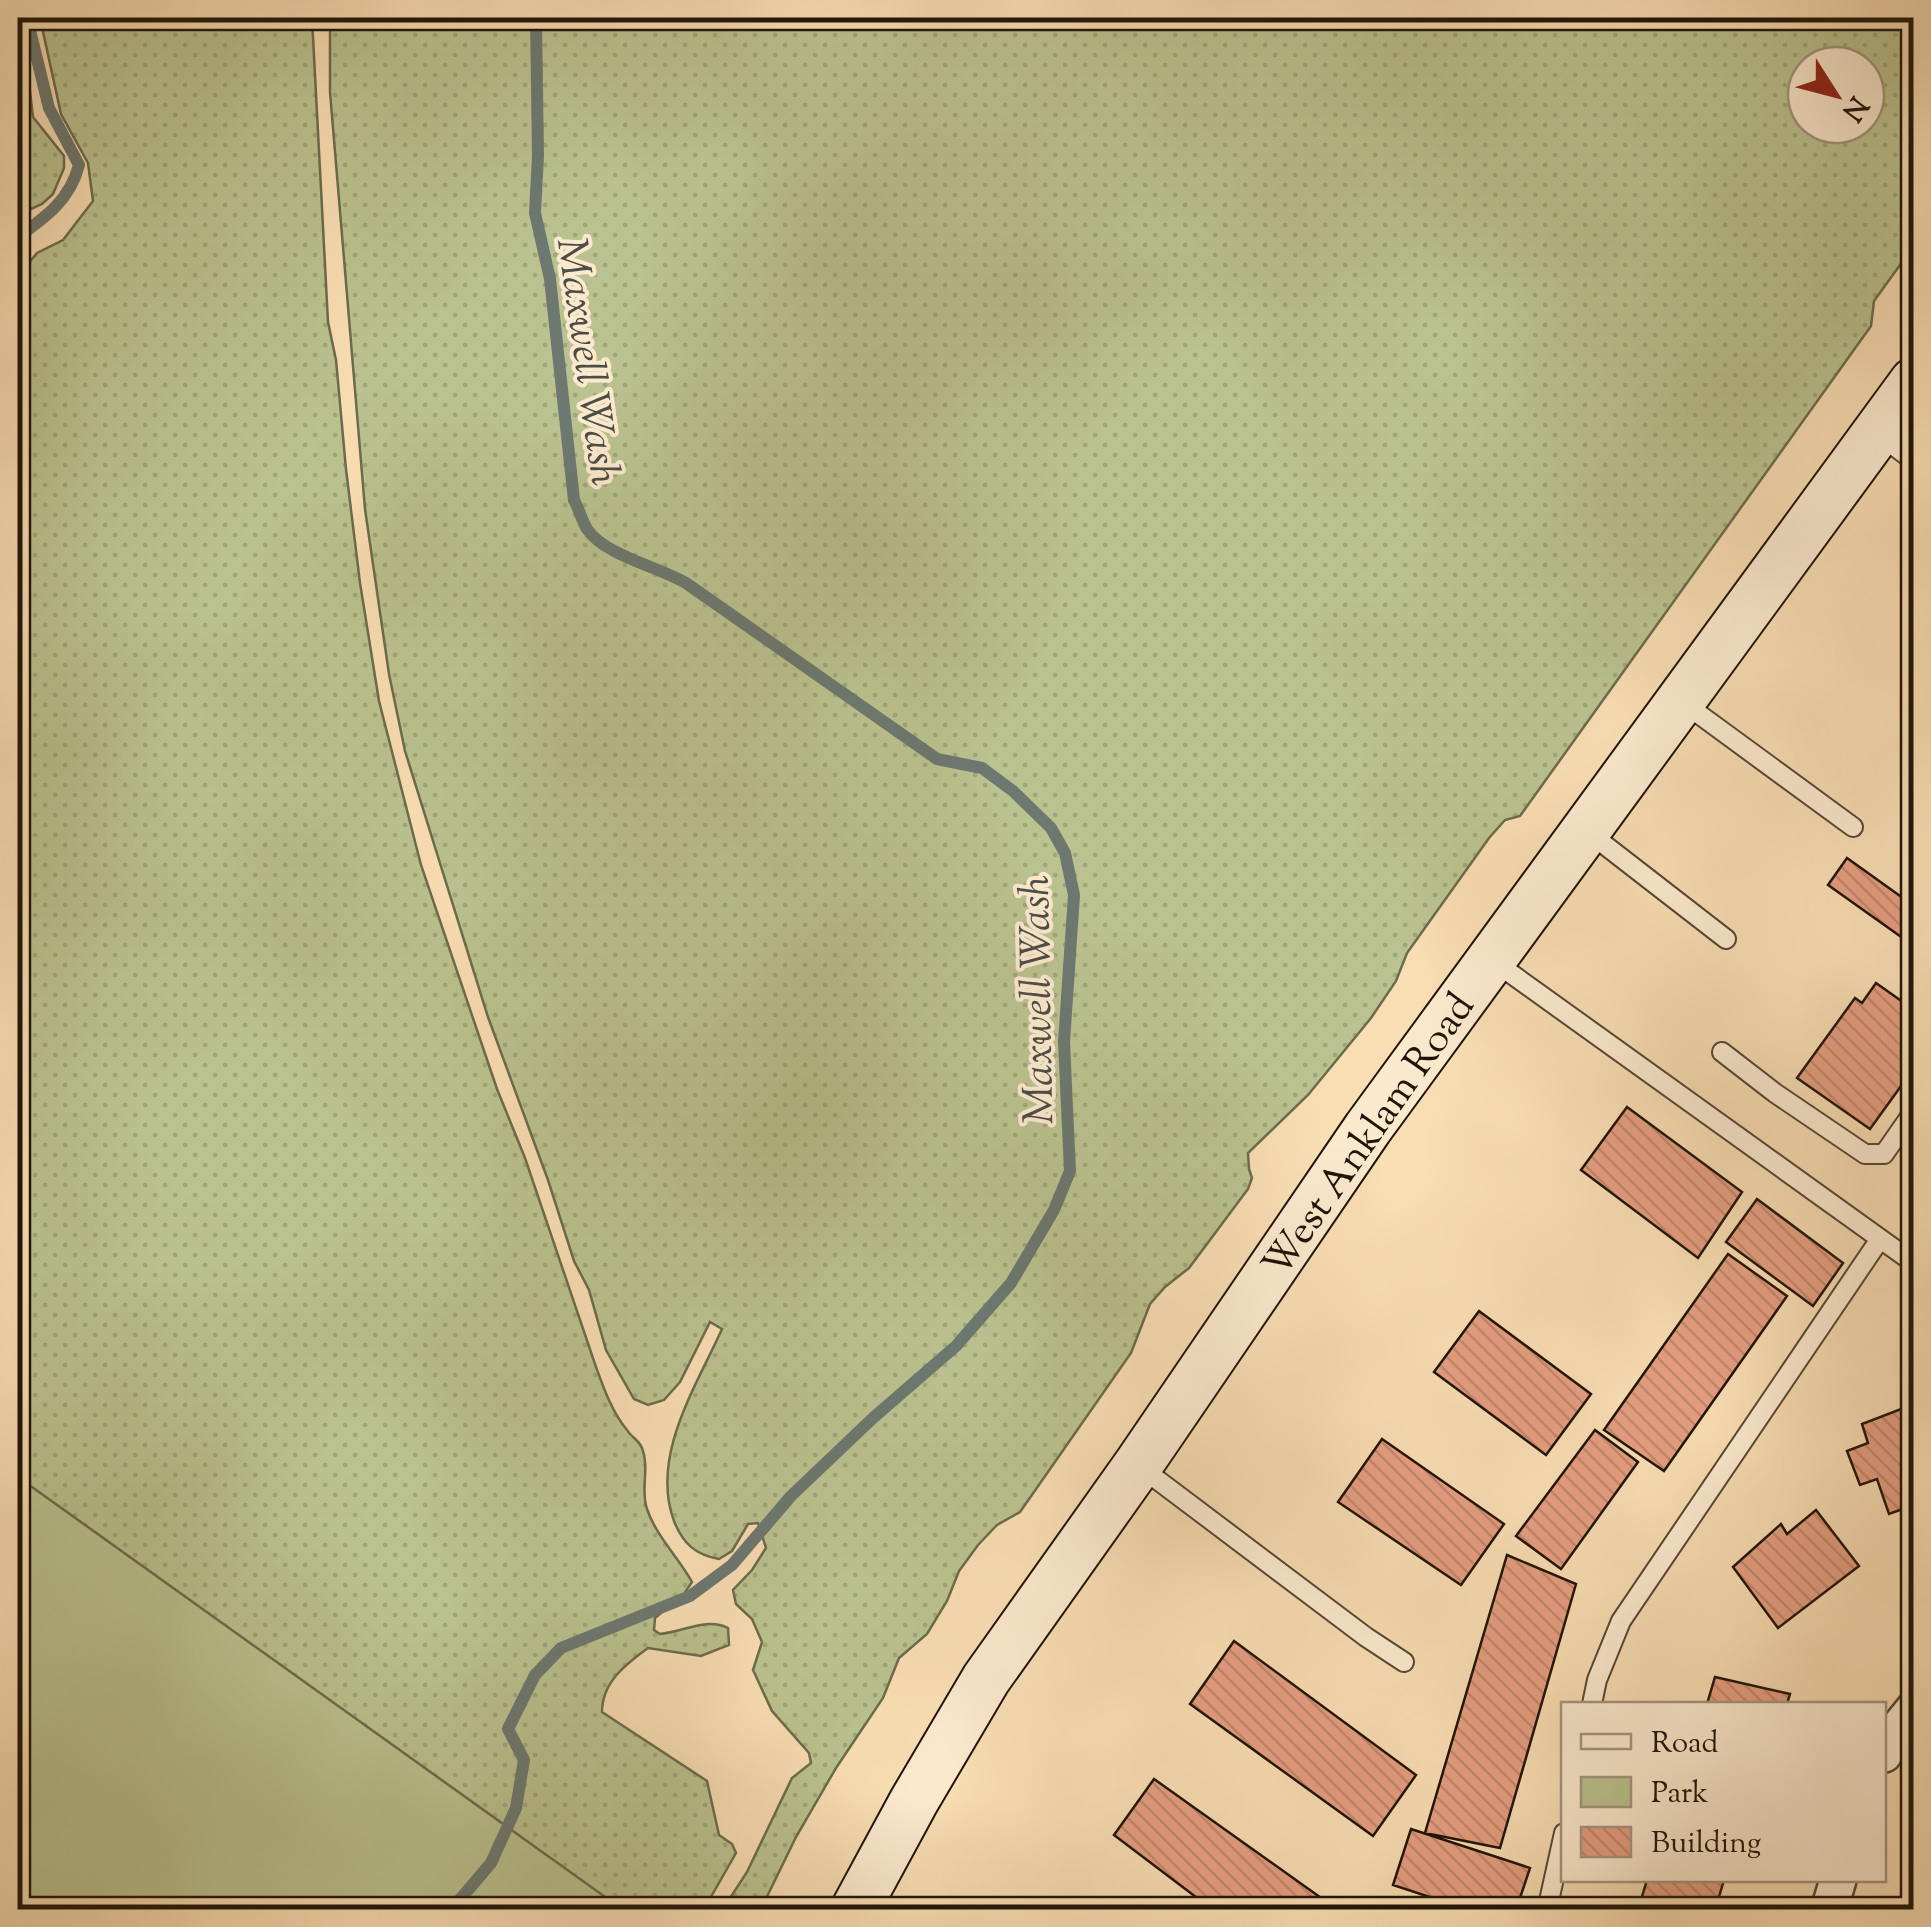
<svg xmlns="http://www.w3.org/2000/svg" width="1931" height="1927" font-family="'Sorts Mill Goudy',serif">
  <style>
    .grass { fill: url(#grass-dots); stroke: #6c6b4c; stroke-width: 2.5; fill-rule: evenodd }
    .park { fill: #bac28f; stroke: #6c6b4c; stroke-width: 2.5 }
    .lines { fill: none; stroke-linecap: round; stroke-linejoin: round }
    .stream { stroke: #6c7870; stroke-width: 12 }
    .building { fill: url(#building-back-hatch); stroke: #1f1409; stroke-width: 2.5 }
    .lane-casing { stroke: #564634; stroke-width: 22 }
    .street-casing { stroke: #564634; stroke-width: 40 }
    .secondary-casing { stroke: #1f1409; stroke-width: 52 }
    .lane { stroke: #fbe9ce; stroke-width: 18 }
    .street { stroke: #fbe9ce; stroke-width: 35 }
    .secondary { stroke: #fbe9ce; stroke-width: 48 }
    .labels { text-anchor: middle; stroke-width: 8; stroke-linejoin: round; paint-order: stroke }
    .street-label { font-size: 40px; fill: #1f1409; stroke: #fbe9ce }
    .water-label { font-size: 42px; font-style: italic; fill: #4c4e45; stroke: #fbe9ce }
  </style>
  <defs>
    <pattern id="grass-dots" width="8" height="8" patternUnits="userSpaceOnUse" patternTransform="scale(2.5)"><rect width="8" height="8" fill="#bac28f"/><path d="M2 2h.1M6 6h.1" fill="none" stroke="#9fa67a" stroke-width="1.8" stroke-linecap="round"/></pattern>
    <pattern id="building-back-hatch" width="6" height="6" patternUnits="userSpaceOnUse" patternTransform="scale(2.5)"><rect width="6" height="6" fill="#e59e80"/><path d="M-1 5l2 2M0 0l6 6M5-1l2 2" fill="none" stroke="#c4876d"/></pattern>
  </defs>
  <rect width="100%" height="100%" fill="#f9ddb3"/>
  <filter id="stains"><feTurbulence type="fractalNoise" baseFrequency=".002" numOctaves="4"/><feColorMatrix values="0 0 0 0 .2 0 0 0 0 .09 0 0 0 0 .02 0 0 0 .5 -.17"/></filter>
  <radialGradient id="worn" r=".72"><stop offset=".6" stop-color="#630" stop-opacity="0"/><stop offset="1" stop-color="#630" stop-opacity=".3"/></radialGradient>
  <path class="grass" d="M 40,18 L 312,18 L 328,322 L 336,360 L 346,469 L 360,583 L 379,701 L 421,865 L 497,1089 L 525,1158 L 596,1367 C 604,1389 612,1412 627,1430 C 631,1437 639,1440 642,1448 C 650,1468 640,1490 647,1509 C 656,1536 679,1558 692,1582 L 684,1594 L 655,1618 L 654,1630 L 660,1634 C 683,1632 707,1617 728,1628 L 729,1645 L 701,1656 L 648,1648 C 626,1664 602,1682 602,1712 L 707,1781 L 719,1835 L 732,1844 L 736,1853 L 704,1909 L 27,1910 L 18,1901 L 18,276 L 37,253 L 63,240 L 93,201 L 88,163 L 61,114 Z
    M 330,18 L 1913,18 L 1913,247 L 1874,301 L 1871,326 L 1520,816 L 1505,820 L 1489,838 L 1407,953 L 1396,981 L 1371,1018 L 1308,1095 L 1248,1153 L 1249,1169 L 1252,1178 L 1248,1189 L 1189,1268 L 1165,1287 L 1150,1304 L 1131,1353 L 1020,1512 L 997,1525 L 978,1545 L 959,1571 L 947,1601 L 927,1634 L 899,1658 L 883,1698 L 836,1768 L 796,1837 L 761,1909 L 723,1909 L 747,1872 L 792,1778 L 811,1763 L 809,1753 L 772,1711 L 753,1670 L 762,1642 L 752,1619 L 736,1604 L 733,1590 L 752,1570 L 766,1548 L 758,1523 L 748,1524 L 732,1551 L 719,1559 C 696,1555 683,1544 674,1521 C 650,1456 696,1387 722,1329 L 710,1322 L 680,1382 L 664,1400 L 648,1405 L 634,1399 L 606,1350 L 589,1290 L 574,1261 L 548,1180 L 488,1017 L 405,751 L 389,674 L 365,509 L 330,92 ZM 1806,65 L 1866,65 L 1866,125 L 1806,125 Z
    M 18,31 L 26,57 L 33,117 L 64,156 L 64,168 L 53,194 L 42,204 L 18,215 Z"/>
  <path class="park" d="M 18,1477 L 622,1909 L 18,1909 Z"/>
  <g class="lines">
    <path class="stream" d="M 18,237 C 46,217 70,200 79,165 L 49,108 L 27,18
      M 451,1910 L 491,1863 L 516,1808 L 524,1760 L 508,1729 L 535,1675 L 561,1648 L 690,1596 L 732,1565 L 791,1496 L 873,1418 L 956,1346 L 1011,1283 L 1054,1210 L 1070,1171 L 1064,1042 L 1074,895 L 1065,853 L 1051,828 L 1013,791 L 982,768 L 937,759 L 686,583 C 659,567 604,555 587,529 C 582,521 579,509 574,500 L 550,279 L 535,213 L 538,156 L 536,18"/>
  </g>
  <path class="building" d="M 1847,858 L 1914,906 L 1914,946 L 1828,885 Z
    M 1876,983 L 1914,1010 L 1914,1068 L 1870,1129 L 1797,1078 L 1855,998 L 1862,1003 Z
    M 1627,1107 L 1742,1192 L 1698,1258 L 1581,1170 Z
    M 1757,1199 L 1843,1263 L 1813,1306 L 1726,1242 Z
    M 1728,1254 L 1787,1296 L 1664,1471 L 1604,1430 Z
    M 1479,1311 L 1591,1394 L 1546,1455 L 1434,1372 Z
    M 1914,1404 L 1914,1505 L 1889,1514 L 1877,1479 L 1860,1485 L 1847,1451 L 1868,1443 L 1862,1424 Z
    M 1595,1430 L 1638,1462 L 1561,1569 L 1516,1536 Z
    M 1382,1439 L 1504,1524 L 1461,1585 L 1338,1502 Z
    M 1816,1510 L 1859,1566 L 1778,1628 L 1733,1567 L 1781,1524 L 1787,1534 Z
    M 1507,1555 L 1576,1584 L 1500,1848 L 1425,1833 Z
    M 1234,1641 L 1416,1775 L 1373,1836 L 1190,1704 Z
    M 1715,1677 L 1790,1694 L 1787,1704 L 1707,1704 Z
    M 1154,1779 L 1338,1910 L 1213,1910 L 1114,1835 Z
    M 1411,1829 L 1530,1868 L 1516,1910 L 1469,1910 L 1393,1885 Z
    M 1647,1880 L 1724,1880 L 1715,1910 L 1638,1910 Z"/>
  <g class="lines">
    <defs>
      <path id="lane" d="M 1878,434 L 1914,461
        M 1681,701 L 1853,827
        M 1588,832 L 1726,939
        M 1492,960 L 1914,1263
        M 1722,1052 L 1775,1093 L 1865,1154 L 1884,1154 L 1914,1111
        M 1139,1466 L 1366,1637 L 1404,1662
        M 1592,1704 L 1597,1680 L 1621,1621 L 1880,1239
        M 1547,1910 L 1564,1833"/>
      <path id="street" d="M 1884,1754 L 1892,1736 L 1914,1709
        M 1829,1910 L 1838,1880"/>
      <path id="secondary" d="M 855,1910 L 914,1801 L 986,1679 L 1138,1465 L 1368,1128 L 1914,382"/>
    </defs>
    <use href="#lane" class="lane-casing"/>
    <use href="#street" class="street-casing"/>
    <use href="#secondary" class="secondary-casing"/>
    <use href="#lane" class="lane"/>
    <use href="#street" class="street"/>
    <use href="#secondary" class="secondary"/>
  </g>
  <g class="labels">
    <g class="street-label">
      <text transform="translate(1367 1134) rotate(-55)" y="14">West Anklam Road</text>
    </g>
    <g class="water-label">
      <text transform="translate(590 361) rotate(82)" y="15">Maxwell Wash</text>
      <text transform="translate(1035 1000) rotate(-91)" y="15">Maxwell Wash</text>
    </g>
  </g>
  <rect width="1931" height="1927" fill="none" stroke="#f9ddb3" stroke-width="60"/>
  <rect x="20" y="20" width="1891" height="1887" fill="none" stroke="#1f1409" stroke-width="5"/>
  <rect x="30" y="30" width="1871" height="1867" fill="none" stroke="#1f1409" stroke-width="2.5"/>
  <rect x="1561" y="1702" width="325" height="180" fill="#fbe9ce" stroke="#a3947f" stroke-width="2.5"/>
  <rect x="1581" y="1734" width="50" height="15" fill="#fbe9ce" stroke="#a3947f" stroke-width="2.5"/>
  <text x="1651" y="1752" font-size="30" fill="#1f1409">Road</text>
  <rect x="1581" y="1777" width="50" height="30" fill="#bac28f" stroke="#a3947f" stroke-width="2.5"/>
  <text x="1651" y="1802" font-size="30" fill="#1f1409">Park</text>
  <rect x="1581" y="1827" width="50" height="30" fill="url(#building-back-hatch)" stroke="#a3947f" stroke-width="2.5"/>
  <text x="1651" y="1852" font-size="30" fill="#1f1409">Building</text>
  <g transform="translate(1836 95) rotate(126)"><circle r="48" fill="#fbe9ce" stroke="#a3947f" stroke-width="2.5"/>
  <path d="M0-8L18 38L0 25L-18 38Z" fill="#8f2418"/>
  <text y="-15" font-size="28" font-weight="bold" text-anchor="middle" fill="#1f1409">N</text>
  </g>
  <rect width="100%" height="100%" filter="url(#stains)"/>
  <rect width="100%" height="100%" fill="url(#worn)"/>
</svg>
